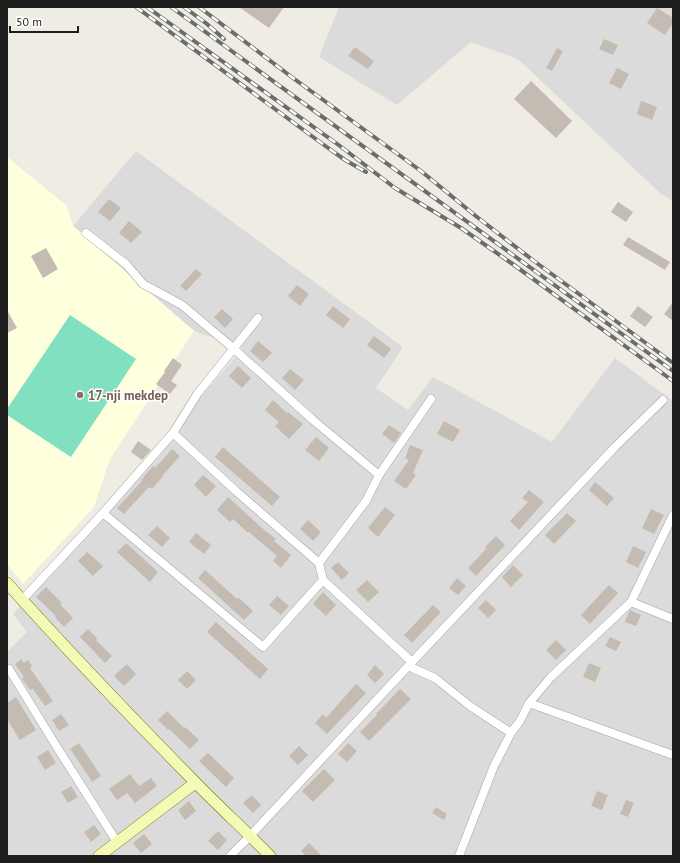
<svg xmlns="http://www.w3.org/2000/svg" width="680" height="863" font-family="'PT Sans',sans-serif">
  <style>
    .residential { fill: #dcdbdb }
    .education { fill: #feffdc }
    .pitch { fill: #80e0bf }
    .building { fill: #c4bbb3 }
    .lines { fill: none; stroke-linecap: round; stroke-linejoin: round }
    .street-casing { stroke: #a5a5a5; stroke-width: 9 }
    .secondary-casing { stroke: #657603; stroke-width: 12 }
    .street { stroke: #fff; stroke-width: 8 }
    .secondary { stroke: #f4fab6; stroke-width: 11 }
    .rail-casing { stroke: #6c6c6c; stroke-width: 4 }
    .rail { stroke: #fff; stroke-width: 2.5; stroke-dasharray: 8; stroke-linecap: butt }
    .education-dot { fill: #8d6e63; stroke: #fff; stroke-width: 1.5 }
    .labels { text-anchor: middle; stroke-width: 3; stroke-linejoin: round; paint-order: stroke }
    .education-label { font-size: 13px; font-weight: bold; fill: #785e54; stroke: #fff; text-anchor: start }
  </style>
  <rect width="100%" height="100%" fill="#efece3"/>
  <path class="residential" d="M 339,7 L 673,7 L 673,201 L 661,194 L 518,59 L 471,42 L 397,105 L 319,57 Z
    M 136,151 L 403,347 L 376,388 L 408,410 L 433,377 L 552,442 L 615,358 L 673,401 L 673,856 L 7,856 L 7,652 L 27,632 L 13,614 L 243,348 L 194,331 L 73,226 Z"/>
  <path class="education" d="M 7,157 L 67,206 L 73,226 L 194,331 L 110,459 L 94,507 L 23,584 L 7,564 Z"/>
  <path class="pitch" d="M 70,315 L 136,359 L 71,457 L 7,415 L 7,409 Z"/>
  <path class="building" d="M 239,7 L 284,7 L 269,28 Z
    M 657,8 L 673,18 L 673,23 L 665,35 L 647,23 Z
    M 604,39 L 618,45 L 613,55 L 599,49 Z
    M 355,47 L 374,61 L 368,69 L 348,56 Z
    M 557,48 L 563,51 L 552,71 L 546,68 Z
    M 617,68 L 629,74 L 621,89 L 609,83 Z
    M 531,81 L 572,121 L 556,138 L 514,99 Z
    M 641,101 L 657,107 L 652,120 L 637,114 Z
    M 109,199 L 121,208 L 110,221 L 98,212 Z
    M 618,202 L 633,212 L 626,222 L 611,212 Z
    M 129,221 L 142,232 L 131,243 L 119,233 Z
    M 628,237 L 670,262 L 665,270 L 623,245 Z
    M 46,248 L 58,269 L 43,278 L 31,256 Z
    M 196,269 L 202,274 L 186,291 L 180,286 Z
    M 297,285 L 309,294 L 300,306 L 288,296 Z
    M 673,302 L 673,321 L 664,314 Z
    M 333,306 L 350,319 L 343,328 L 326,315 Z
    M 638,306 L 653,317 L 645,327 L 630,316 Z
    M 222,309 L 233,319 L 225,328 L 214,317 Z
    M 7,310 L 17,328 L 7,333 Z
    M 374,336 L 391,349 L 384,358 L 367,345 Z
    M 258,341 L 272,353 L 263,362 L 250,351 Z
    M 173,358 L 182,365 L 171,381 L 177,385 L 170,394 L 156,384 L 165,372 L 164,371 Z
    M 238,366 L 251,378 L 242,388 L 229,376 Z
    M 290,369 L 304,380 L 295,390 L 282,378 Z
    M 273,400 L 287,413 L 288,412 L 303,424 L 289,439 L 275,426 L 279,422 L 265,410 Z
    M 444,421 L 460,430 L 453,442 L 437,434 Z
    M 389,425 L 401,433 L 394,443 L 382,434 Z
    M 316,437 L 329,448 L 319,461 L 305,450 Z
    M 138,441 L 151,450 L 142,460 L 131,452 Z
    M 410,445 L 423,450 L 413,473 L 416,475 L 406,489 L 394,481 L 409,460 L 405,458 Z
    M 223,447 L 280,497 L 272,506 L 215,457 Z
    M 172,449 L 180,456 L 163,475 L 164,475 L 152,489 L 149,487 L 124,514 L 117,508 L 142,481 L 141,480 L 153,466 L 155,468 Z
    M 203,475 L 216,486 L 206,497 L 194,485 Z
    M 595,482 L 614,498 L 607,506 L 589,490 Z
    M 529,490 L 544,502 L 519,530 L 510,521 L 528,502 L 522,498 Z
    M 228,497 L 262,528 L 276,539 L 274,541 L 291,555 L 281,568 L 273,561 L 277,556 L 249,532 L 248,533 L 233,519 L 230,522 L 217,510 Z
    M 385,507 L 395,515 L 378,537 L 368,528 Z
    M 651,509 L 664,515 L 654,534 L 642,528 Z
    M 567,513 L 576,521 L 554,544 L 545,535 Z
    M 308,520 L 321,532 L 313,541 L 300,529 Z
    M 157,526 L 170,538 L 162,547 L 148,535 Z
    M 196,533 L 211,545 L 204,554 L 189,542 Z
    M 496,536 L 505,545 L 476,576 L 468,568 L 487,548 L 485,547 Z
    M 126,543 L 158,572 L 150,582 L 117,552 Z
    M 633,546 L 646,552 L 638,568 L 626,562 Z
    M 87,552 L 103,566 L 93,576 L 78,561 Z
    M 338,562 L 349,573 L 342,580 L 331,568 Z
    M 513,565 L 523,575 L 511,587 L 502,577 Z
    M 205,570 L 237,599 L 239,598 L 253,611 L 244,620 L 198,578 Z
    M 457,578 L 466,586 L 458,595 L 449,588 Z
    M 367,580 L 379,592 L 368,602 L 356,590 Z
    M 609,585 L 618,593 L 590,624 L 581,615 Z
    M 46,587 L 62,603 L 60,604 L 73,618 L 64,627 L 55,617 L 56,616 L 36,597 Z
    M 323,592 L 336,605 L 326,616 L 313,604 Z
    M 277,596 L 289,606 L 281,615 L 269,605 Z
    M 486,600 L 496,610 L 488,618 L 478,608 Z
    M 433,605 L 441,612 L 412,643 L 404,635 Z
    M 630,610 L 641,615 L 636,626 L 625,622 Z
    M 216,622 L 268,669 L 260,679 L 207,632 Z
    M 88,629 L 97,638 L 96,640 L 112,656 L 105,663 L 80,637 Z
    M 610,637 L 621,642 L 616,651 L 605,646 Z
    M 556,640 L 566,650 L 556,660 L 546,650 Z
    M 21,659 L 24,663 L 28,660 L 32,666 L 30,668 L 53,701 L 45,706 L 33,689 L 30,690 L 22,679 L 24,677 L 15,664 Z
    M 589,663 L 601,668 L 595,682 L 583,677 Z
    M 127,664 L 136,674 L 124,686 L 114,676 Z
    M 375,665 L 384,674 L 375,683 L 367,675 Z
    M 187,671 L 196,680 L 187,689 L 178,680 Z
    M 356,684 L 366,693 L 327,734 L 315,723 L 323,714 L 326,718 Z
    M 400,689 L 411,699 L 369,741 L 360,732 L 377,715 L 376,714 Z
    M 16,697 L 36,730 L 20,740 L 8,721 L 9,721 L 7,717 L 7,703 Z
    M 167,711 L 184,728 L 185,727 L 199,740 L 190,749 L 169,729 L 168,730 L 158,720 Z
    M 61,714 L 69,725 L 59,731 L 52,720 Z
    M 79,743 L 101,776 L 92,782 L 85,771 L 70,749 Z
    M 348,743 L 357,751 L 347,762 L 338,754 Z
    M 299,746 L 308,755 L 298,765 L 289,756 Z
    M 48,750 L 56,763 L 45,770 L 37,757 Z
    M 208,753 L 234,778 L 226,787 L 199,761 Z
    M 324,769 L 335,780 L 313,802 L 302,791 Z
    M 130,774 L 139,786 L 151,778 L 157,786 L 135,803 L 127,793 L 117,800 L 109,789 Z
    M 71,786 L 78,797 L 68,803 L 61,792 Z
    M 597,791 L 608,795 L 602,810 L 591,806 Z
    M 252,795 L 261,805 L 253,813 L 243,803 Z
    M 626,800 L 634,803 L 628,817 L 620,814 Z
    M 189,801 L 196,811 L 185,820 L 178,810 Z
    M 436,807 L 447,814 L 444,820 L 432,813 Z
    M 94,825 L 101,834 L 91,842 L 84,832 Z
    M 218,831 L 227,840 L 218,850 L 208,841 Z
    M 144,834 L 152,844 L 141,853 L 133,843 Z
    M 309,843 L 322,856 L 306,856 L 301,851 Z"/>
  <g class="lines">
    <defs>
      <path id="street" d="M 86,233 L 126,264 L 143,284 L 182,305 L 234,349 L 313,420 L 379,475
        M 173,433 L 237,492 L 319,563 L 323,580 L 412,662
        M 103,513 L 263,647 L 323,580
        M 319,563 L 366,501 L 379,475 L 431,399
        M 22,600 L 103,513 L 173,433 L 198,393 L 258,318
        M 631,602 L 673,619
        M 408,666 L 435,678 L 470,706 L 511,733
        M 9,669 L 55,744 L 117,842
        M 529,703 L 673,755
        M 230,856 L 250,836 L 412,662 L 615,447 L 663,400
        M 459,856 L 494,766 L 511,733 L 520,721 L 529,703 L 551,677 L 631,602 L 673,515"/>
      <path id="secondary" d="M 7,583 C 68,651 131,717 194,781 C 219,807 245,830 270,856
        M 99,856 L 195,783"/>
    </defs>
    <use href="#street" class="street-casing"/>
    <use href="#secondary" class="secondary-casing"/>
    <use href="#street" class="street"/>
    <use href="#secondary" class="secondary"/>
    <defs>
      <path id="rail" d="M 136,7 L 324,145 L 345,160 L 366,172
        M 147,7 L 340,146 L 395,188 L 461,228 L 514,265 L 673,381
        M 171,7 L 673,371
        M 184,7 L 207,24 L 224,39
        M 199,7 L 293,78 L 421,171 L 477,217 L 534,261 L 673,363"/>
    </defs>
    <use href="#rail" class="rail-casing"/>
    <use href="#rail" class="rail"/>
  </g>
  <circle class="education-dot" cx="80" cy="395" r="4"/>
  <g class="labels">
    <g class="education-label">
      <text x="88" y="400">17-nji mekdep</text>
    </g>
  </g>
  <rect width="680" height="863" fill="none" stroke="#1e1e1e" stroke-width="16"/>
  <path d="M10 26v6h68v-6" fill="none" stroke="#1e1e1e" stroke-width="2"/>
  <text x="16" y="26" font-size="12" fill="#1e1e1e" stroke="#ffffff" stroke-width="3" paint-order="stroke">50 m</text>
</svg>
